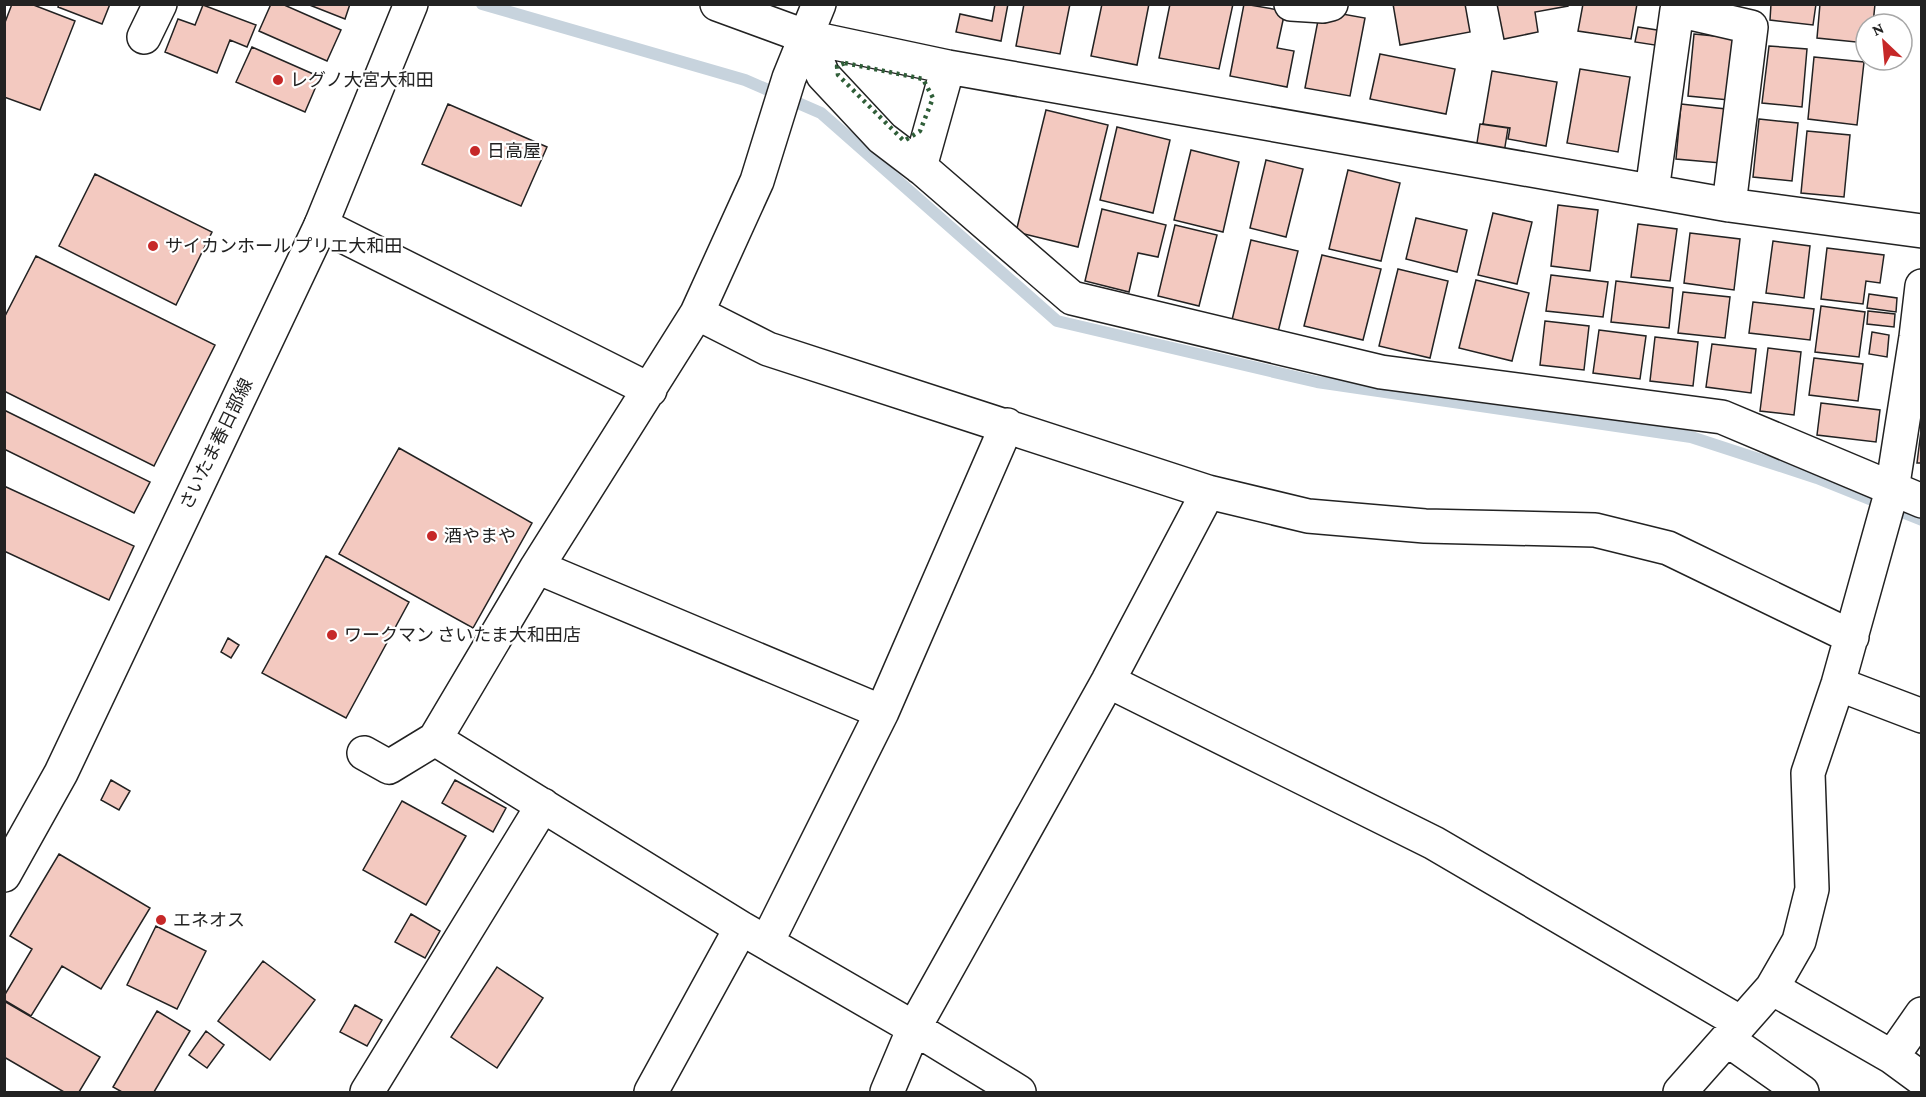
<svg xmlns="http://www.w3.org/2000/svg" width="1926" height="1097" font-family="'Crimson Pro','Noto Sans JP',serif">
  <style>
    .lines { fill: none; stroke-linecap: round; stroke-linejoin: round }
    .stream { stroke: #c7d3dd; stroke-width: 12 }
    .building { fill: #f3c9c0; stroke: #222; stroke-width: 1.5 }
    .minor-casing { stroke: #222; stroke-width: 36 }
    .major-casing { stroke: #222; stroke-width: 36 }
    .minor { stroke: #fff; stroke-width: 33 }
    .major { stroke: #fff; stroke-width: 33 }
    .hedge { stroke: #2f5e38; stroke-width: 4.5; stroke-dasharray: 3 4.5; stroke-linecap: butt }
    .poi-dot { fill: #c62828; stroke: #fff; stroke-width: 2 }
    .labels { text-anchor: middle; stroke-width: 4.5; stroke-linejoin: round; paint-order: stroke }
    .poi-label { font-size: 18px; fill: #222; stroke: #fff; text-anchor: start }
    .street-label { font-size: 18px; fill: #222; stroke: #fff }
  </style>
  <rect width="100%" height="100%" fill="#fff"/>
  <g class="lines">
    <path class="stream" d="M 482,4 L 745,80 L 821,113 L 1057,321 L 1317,382 L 1691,437 L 1817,478 L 1922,520"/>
  </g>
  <path class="building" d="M 12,4 L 31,4 L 75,21 L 40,110 L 4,97 L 4,25 Z
    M 59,4 L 110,4 L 102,24 L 58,7 Z
    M 271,4 L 282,4 L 341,30 L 327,61 L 259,31 Z
    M 307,4 L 350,4 L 345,19 Z
    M 995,4 L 1008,4 L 1001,41 L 956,32 L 960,14 L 992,21 Z
    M 1024,4 L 1070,4 L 1060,54 L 1016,46 Z
    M 1102,4 L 1149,4 L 1137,65 L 1091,56 Z
    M 1170,4 L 1233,4 L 1219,69 L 1159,58 Z
    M 1244,4 L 1285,11 L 1277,48 L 1294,51 L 1287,87 L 1230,76 Z
    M 1393,4 L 1465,4 L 1470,32 L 1400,45 Z
    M 1497,4 L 1568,4 L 1568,6 L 1535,12 L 1538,32 L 1504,39 Z
    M 1583,4 L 1637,4 L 1631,39 L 1578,31 Z
    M 1771,4 L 1816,4 L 1813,25 L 1770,20 Z
    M 1820,4 L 1875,4 L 1873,24 L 1866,24 L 1866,43 L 1817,38 Z
    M 203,5 L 256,25 L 247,47 L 230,40 L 217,73 L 165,52 L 178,19 L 195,25 Z
    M 1320,10 L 1365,18 L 1350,96 L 1305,88 Z
    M 1638,27 L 1663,31 L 1661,46 L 1635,42 Z
    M 1694,34 L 1735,38 L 1729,100 L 1688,96 Z
    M 1769,46 L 1807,49 L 1802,107 L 1762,103 Z
    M 252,47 L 320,77 L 305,112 L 236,82 Z
    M 1380,54 L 1455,69 L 1446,114 L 1370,99 Z
    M 1814,57 L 1864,62 L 1857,125 L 1808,119 Z
    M 1580,69 L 1630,77 L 1618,152 L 1567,143 Z
    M 1492,71 L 1557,82 L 1546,146 L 1508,139 L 1510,128 L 1483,124 Z
    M 448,104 L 547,147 L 521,206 L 422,164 Z
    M 1681,104 L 1726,109 L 1721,163 L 1676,159 Z
    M 1046,110 L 1108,125 L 1078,247 L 1016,232 Z
    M 1759,119 L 1798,123 L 1792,181 L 1753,177 Z
    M 1480,124 L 1508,128 L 1504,153 L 1476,149 Z
    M 1117,127 L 1170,140 L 1153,213 L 1100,200 Z
    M 1807,131 L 1850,135 L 1844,197 L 1801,193 Z
    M 1191,150 L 1239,162 L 1223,232 L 1174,220 Z
    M 1266,160 L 1303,169 L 1286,237 L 1250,228 Z
    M 1348,170 L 1400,183 L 1381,261 L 1329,249 Z
    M 95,174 L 212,232 L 176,305 L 59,246 Z
    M 1558,205 L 1598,210 L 1590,271 L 1551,266 Z
    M 1102,209 L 1166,225 L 1158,257 L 1138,253 L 1129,292 L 1085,281 Z
    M 1493,213 L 1532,222 L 1517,284 L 1478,275 Z
    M 1416,218 L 1467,230 L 1457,272 L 1406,259 Z
    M 1638,224 L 1677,229 L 1670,281 L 1631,277 Z
    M 1175,225 L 1217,235 L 1199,306 L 1158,296 Z
    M 1690,233 L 1740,239 L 1734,290 L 1684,283 Z
    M 1251,240 L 1298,251 L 1278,332 L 1232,320 Z
    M 1773,241 L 1810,246 L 1804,298 L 1766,293 Z
    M 1827,248 L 1884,255 L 1880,283 L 1866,281 L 1863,304 L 1821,299 Z
    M 1322,255 L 1381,269 L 1363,340 L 1304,326 Z
    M 36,256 L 215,345 L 154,466 L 4,391 L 4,318 Z
    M 1398,269 L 1448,281 L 1430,358 L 1379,346 Z
    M 1551,275 L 1608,282 L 1603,317 L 1546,311 Z
    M 1476,280 L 1529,293 L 1512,361 L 1459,348 Z
    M 1616,281 L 1673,288 L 1669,328 L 1611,322 Z
    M 1683,292 L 1730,297 L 1725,338 L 1678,333 Z
    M 1869,294 L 1897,298 L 1896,312 L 1867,308 Z
    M 1753,302 L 1814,309 L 1810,340 L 1749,333 Z
    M 1821,306 L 1865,312 L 1859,357 L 1815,352 Z
    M 1868,311 L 1895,314 L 1894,327 L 1867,324 Z
    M 1545,321 L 1589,326 L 1584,370 L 1540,365 Z
    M 1599,330 L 1646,336 L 1640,379 L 1593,373 Z
    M 1872,332 L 1889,335 L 1887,357 L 1869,354 Z
    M 1655,337 L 1698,342 L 1693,386 L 1650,381 Z
    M 1712,344 L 1756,349 L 1751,393 L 1706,387 Z
    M 1768,348 L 1801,352 L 1794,415 L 1760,411 Z
    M 1814,358 L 1863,364 L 1858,401 L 1809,395 Z
    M 1821,403 L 1880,410 L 1876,442 L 1817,435 Z
    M 4,410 L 150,482 L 134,513 L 4,449 Z
    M 1922,423 L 1922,463 L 1917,463 Z
    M 399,448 L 532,523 L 473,628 L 339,554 Z
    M 4,486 L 134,546 L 109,600 L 4,551 Z
    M 326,556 L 409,602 L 346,718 L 262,673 Z
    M 228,638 L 239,645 L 231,658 L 221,652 Z
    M 111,780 L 130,791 L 119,810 L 101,800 Z
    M 455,780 L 506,808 L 493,832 L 442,803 Z
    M 402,801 L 466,836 L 426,905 L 363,870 Z
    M 59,854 L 150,908 L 101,989 L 62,966 L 31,1016 L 4,1000 L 4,996 L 32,949 L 10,936 Z
    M 411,914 L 440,931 L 425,958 L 395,942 Z
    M 156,926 L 206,951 L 177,1009 L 127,985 Z
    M 263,961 L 315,1000 L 270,1060 L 218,1021 Z
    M 497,967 L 543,998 L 497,1068 L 451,1037 Z
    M 4,1001 L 100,1057 L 79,1092 L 64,1092 L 4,1057 Z
    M 355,1005 L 382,1020 L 367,1046 L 340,1032 Z
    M 157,1011 L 190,1031 L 154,1092 L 122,1092 L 113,1087 Z
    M 206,1031 L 224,1045 L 207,1068 L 189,1055 Z"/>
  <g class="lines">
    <defs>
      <path id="minor" d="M 717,4 L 807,37 L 948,67 L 1729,205 L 1922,231
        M 819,4 L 789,78 L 757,181 L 697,313 L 537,567 L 435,739 L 741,928 L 914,1028 L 1019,1092
        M 1291,4 L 1323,6 L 1331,4
        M 144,37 L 160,4
        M 807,37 L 823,75 L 882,138 L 924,170 L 1072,298 L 1381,372 L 1722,417 L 1922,501
        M 920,167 L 948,67
        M 1652,191 L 1677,10 L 1751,27 L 1729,205
        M 321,225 L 650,390
        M 697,313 L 768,349 L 1208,492 L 1108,681 L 914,1028 L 887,1092
        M 1208,492 L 1308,516 L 1425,526 L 1595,530 L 1668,548 L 1852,637
        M 537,567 L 882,712
        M 1108,681 L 1434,843 L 1741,1023
        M 1838,684 L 1922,716
        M 364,753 L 389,767 L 435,739
        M 767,942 L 882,712 L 1007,425
        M 1772,988 L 1892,1057 L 1922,1079
        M 1728,1040 L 1802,1092
        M 1892,1057 L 1922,1014
        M 367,1092 L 543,805
        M 651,1092 L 741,928
        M 1680,1092 L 1772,988 L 1799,941 L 1812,889 L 1808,773 L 1838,684 L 1892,490 L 1916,337 L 1922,286"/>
      <path id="major" d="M 4,875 L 61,773 L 321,225 L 411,4"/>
    </defs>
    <use href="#minor" class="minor-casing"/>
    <use href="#major" class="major-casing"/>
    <use href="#minor" class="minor"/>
    <use href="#major" class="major"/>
    <path class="hedge" d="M 845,63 L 923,79 L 933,98 L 920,131 L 904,141 L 838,75 L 837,66 Z"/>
  </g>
  <g class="poi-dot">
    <circle cx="278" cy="80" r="6"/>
    <circle cx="475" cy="151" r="6"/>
    <circle cx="153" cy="246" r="6"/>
    <circle cx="432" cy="536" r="6"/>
    <circle cx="332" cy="635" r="6"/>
    <circle cx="161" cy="920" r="6"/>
  </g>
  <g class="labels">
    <g class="poi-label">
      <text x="290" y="86">レグノ大宮大和田</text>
      <text x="487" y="157">日高屋</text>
      <text x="165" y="252">サイカンホール プリエ大和田</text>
      <text x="444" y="542">酒やまや</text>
      <text x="344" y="641">ワークマン さいたま大和田店</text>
      <text x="173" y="926">エネオス</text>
    </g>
    <g class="street-label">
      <text transform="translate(216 444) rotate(-64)" y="6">さいたま春日部線</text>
    </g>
  </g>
  <rect width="1926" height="1097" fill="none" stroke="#222222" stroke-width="12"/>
  <g transform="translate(1884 42) rotate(334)"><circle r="28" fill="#ffffff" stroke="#a7a7a7" stroke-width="1.5"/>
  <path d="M0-4.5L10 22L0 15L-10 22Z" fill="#c62828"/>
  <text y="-9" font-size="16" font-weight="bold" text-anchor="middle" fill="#222222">N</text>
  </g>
</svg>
